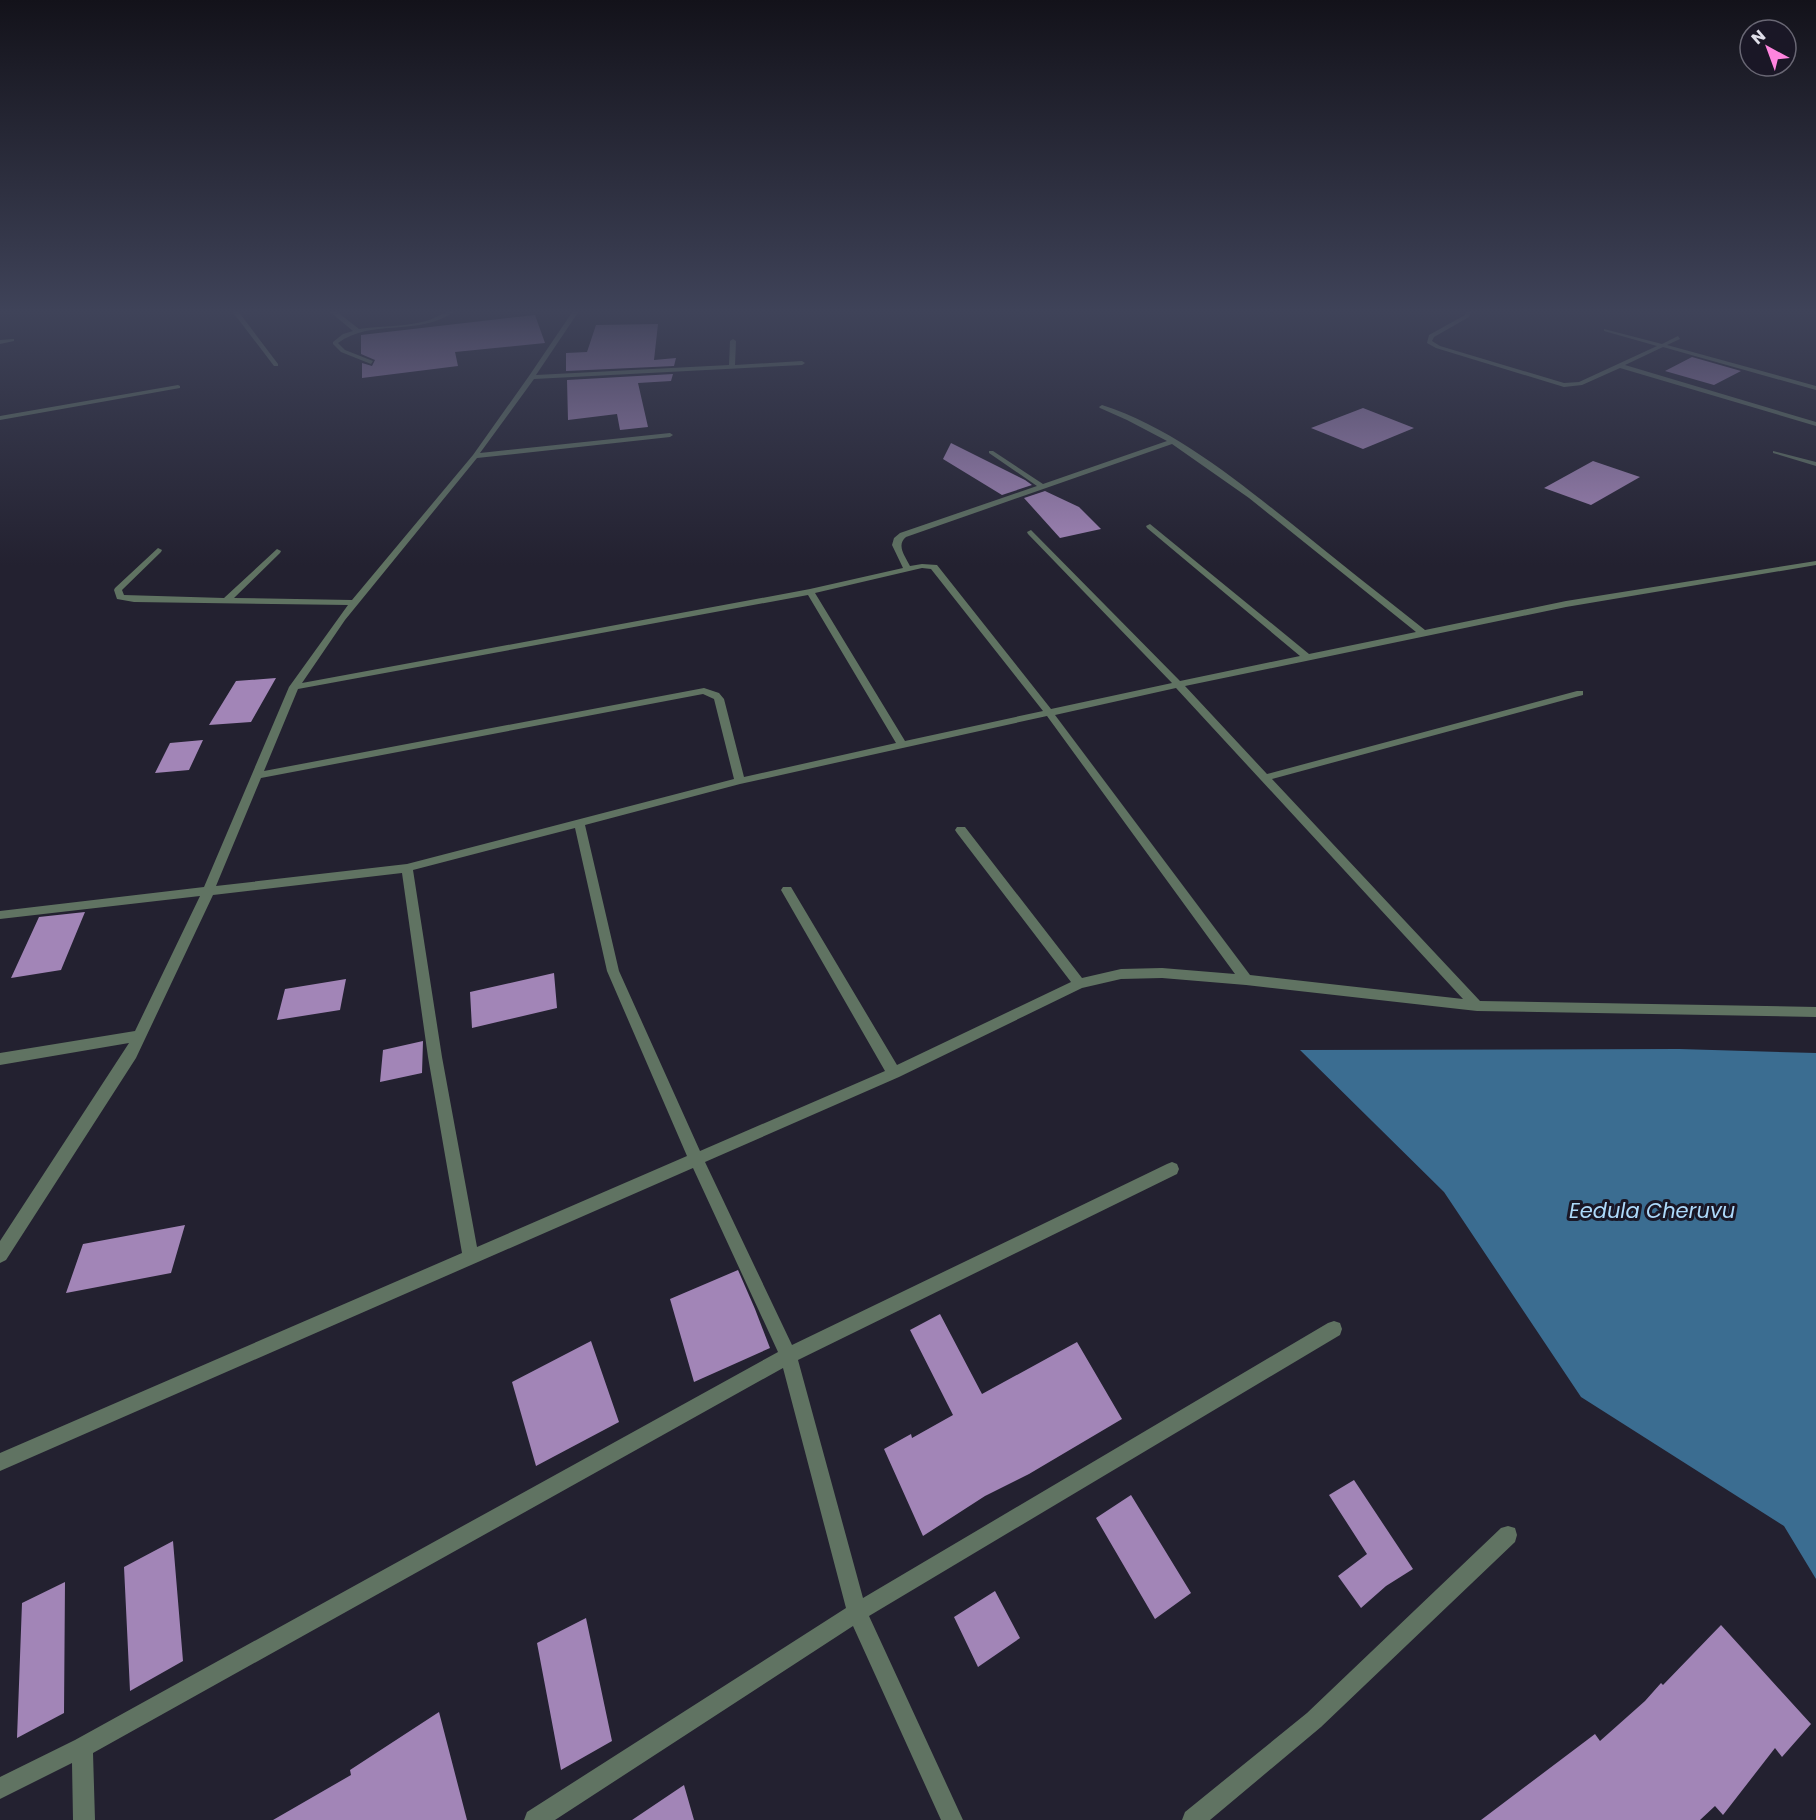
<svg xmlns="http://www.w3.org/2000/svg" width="1816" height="1820" font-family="Poppins,sans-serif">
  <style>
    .water { fill: #3b6d91 }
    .building { fill: #a285b7 }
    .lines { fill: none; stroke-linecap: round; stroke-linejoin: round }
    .street { fill: #607362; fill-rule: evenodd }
    .labels { text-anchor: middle; stroke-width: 6; stroke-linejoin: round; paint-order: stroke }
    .near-water-label { font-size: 21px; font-style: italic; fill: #add9fa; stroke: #1a1726 }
  </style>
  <rect width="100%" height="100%" fill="#232130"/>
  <path class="water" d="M 1679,1049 L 1816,1053 L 1816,1579 L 1784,1526 L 1581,1397 L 1444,1192 L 1300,1050 Z"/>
  <path class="building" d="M 535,315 L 545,343 L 455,352 L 458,366 L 362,378 L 362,363 L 372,366 L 375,360 L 361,354 L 361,335 Z
    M 658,324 L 654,360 L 676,358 L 674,366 L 566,371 L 566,353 L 587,352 L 596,325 Z
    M 1692,357 L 1741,371 L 1714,385 L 1665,371 Z
    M 673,374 L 671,381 L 638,383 L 648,427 L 620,430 L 617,414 L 568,420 L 567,380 Z
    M 1363,408 L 1414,428 L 1363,449 L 1311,428 Z
    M 951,443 L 1025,480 L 1032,485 L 1002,495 L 943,459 Z
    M 1593,461 L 1640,477 L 1591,505 L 1544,488 Z
    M 1045,491 L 1079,507 L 1101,529 L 1060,538 L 1024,498 Z
    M 276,678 L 251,722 L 209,725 L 236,681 Z
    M 203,740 L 189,770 L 155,773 L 170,743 Z
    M 85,912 L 61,970 L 11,978 L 39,917 Z
    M 554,973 L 557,1008 L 472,1028 L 470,992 Z
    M 346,979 L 340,1010 L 277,1020 L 285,989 Z
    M 423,1041 L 422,1073 L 380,1082 L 383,1050 Z
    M 185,1225 L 171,1273 L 66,1293 L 83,1244 Z
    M 738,1270 L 755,1309 L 770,1348 L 694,1382 L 670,1299 Z
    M 940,1314 L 982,1394 L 1077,1342 L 1122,1419 L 1029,1474 L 985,1496 L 923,1536 L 884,1449 L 911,1434 L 912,1438 L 953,1415 L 910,1330 Z
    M 591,1341 L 619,1422 L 536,1466 L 512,1382 Z
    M 1354,1480 L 1413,1569 L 1386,1586 L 1361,1608 L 1338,1576 L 1367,1554 L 1329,1495 Z
    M 1131,1495 L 1191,1593 L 1155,1619 L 1096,1518 Z
    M 173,1541 L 183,1661 L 130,1691 L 124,1567 Z
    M 65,1582 L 64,1713 L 17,1738 L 22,1603 Z
    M 995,1591 L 1020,1638 L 978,1667 L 954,1617 Z
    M 586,1618 L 612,1741 L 561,1770 L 537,1643 Z
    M 1721,1625 L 1811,1724 L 1782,1757 L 1775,1748 L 1723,1815 L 1715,1806 L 1700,1820 L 1481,1820 L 1595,1734 L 1600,1741 L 1645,1701 L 1661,1683 L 1663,1685 Z
    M 439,1712 L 467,1820 L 273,1820 L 351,1775 L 350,1770 Z
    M 684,1785 L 694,1820 L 632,1820 Z"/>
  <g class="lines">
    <path class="street" d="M 232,311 L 238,311 L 278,364 L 278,366 L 274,366 Z
      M 329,311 L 336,311 L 359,329 C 380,326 402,327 422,322 C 434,320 443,311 455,311 C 420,337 372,318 338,343 L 345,350 L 373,361 L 371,364 L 341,352 L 333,344 L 333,342 L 343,334 L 353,331 Z
      M 573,311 L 579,311 L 536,375 L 729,365 L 730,341 L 733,339 L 736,341 L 735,365 L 802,361 L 805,363 L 802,365 L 534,379 L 480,453 L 670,433 L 673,435 L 670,437 L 477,458 L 345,620 L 302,683 L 810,589 L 903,568 L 892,545 L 894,538 L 900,533 L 1037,486 L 989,453 L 989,451 L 993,451 L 1043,484 L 1167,441 L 1127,420 L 1100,408 L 1099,407 L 1102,405 C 1173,428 1235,479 1292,524 C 1336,560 1381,595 1425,630 L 1566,601 L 1816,561 L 1816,565 L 1566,607 L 1185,686 L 1267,774 L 1577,691 L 1583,691 L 1583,695 L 1272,779 L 1480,1001 L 1816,1007 L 1816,1017 L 1477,1011 L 1246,985 L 1162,978 L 1121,979 L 1082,988 L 899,1077 L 705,1162 L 792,1345 L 1167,1164 L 1172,1162 L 1177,1164 L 1179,1169 L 1177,1174 L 798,1360 L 863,1598 L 1328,1323 L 1334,1321 L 1340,1323 L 1342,1329 L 1340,1335 L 869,1616 L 963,1820 L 941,1820 L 853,1626 L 555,1820 L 524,1820 L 527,1812 L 846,1608 L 783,1368 L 93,1753 L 95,1820 L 73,1820 L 72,1763 L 0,1799 L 0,1777 L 75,1740 L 778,1352 L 693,1168 L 0,1471 L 0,1453 L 462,1253 L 428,1057 L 402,873 L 213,895 L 136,1058 L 6,1260 L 0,1263 L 0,1241 L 129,1043 L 0,1065 L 0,1053 L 135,1031 L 200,896 L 0,919 L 0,911 L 204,887 L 289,687 L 348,605 L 134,602 L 117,599 L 114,590 L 115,588 L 158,548 L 162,550 L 161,552 L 122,590 L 124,595 L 224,598 L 277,549 L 281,551 L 280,553 L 234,598 L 352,600 L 473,455 L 529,376 ZM 1172,444 L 1249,498 L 1416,632 L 1309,654 L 1150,524 L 1146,526 L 1147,528 L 1300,656 L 1180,681 L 1031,530 L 1027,532 L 1028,534 L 1172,683 L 1051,709 L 937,565 L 922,564 L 910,566 C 905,556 896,545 906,537 ZM 922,568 L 931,569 L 1043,711 L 905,741 L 815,593 ZM 808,595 L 896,743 L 744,777 L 724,699 L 719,693 L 704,688 L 264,771 L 298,689 ZM 1176,688 L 1463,999 L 1250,975 L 1055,715 ZM 703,694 L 714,699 L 734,779 L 407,864 L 216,886 L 261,778 ZM 1047,716 L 1235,974 L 1162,968 L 1121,969 L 1082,978 L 965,827 L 957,827 L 955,830 L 957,833 L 1071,982 L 897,1065 L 791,887 L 783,887 L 781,890 L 885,1071 L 700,1151 L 619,971 L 585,825 L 740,784 ZM 575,828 L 607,971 L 687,1156 L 477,1247 L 442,1057 L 413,870 Z
      M 1466,311 L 1472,311 L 1469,317 L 1434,337 L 1432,341 L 1440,346 L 1564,383 L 1579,382 L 1657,346 L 1604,331 L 1604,329 L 1662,344 L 1678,336 L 1680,339 L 1667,345 L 1816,386 L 1816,390 L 1663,347 L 1625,365 L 1816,422 L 1816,426 L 1620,368 L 1582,385 L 1564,387 L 1436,348 L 1427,343 L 1429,335 L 1465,315 Z
      M 14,339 L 14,341 L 0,344 L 0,340 Z
      M 178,385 L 180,386 L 180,388 L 0,420 L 0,416 Z
      M 1773,451 L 1816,462 L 1816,466 L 1773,453 Z
      M 1508,1526 L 1515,1528 L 1517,1535 L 1515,1542 L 1321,1727 L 1210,1820 L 1182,1820 L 1185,1812 L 1307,1713 L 1501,1528 Z"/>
  </g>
  <linearGradient id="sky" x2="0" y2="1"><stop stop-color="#13121a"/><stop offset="0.55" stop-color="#3f4359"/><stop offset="1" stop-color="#3f4359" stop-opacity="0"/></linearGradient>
  <rect width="1816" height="566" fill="url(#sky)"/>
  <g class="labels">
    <g class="near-water-label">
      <text x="1652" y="1218">Eedula Cheruvu</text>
    </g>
  </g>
  <g transform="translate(1768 48) rotate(319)"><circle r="28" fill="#1a1726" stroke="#696774" stroke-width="1.5"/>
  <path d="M0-4.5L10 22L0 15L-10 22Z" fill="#ff85df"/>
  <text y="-9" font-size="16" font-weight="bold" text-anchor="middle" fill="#e0dfe9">N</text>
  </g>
</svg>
